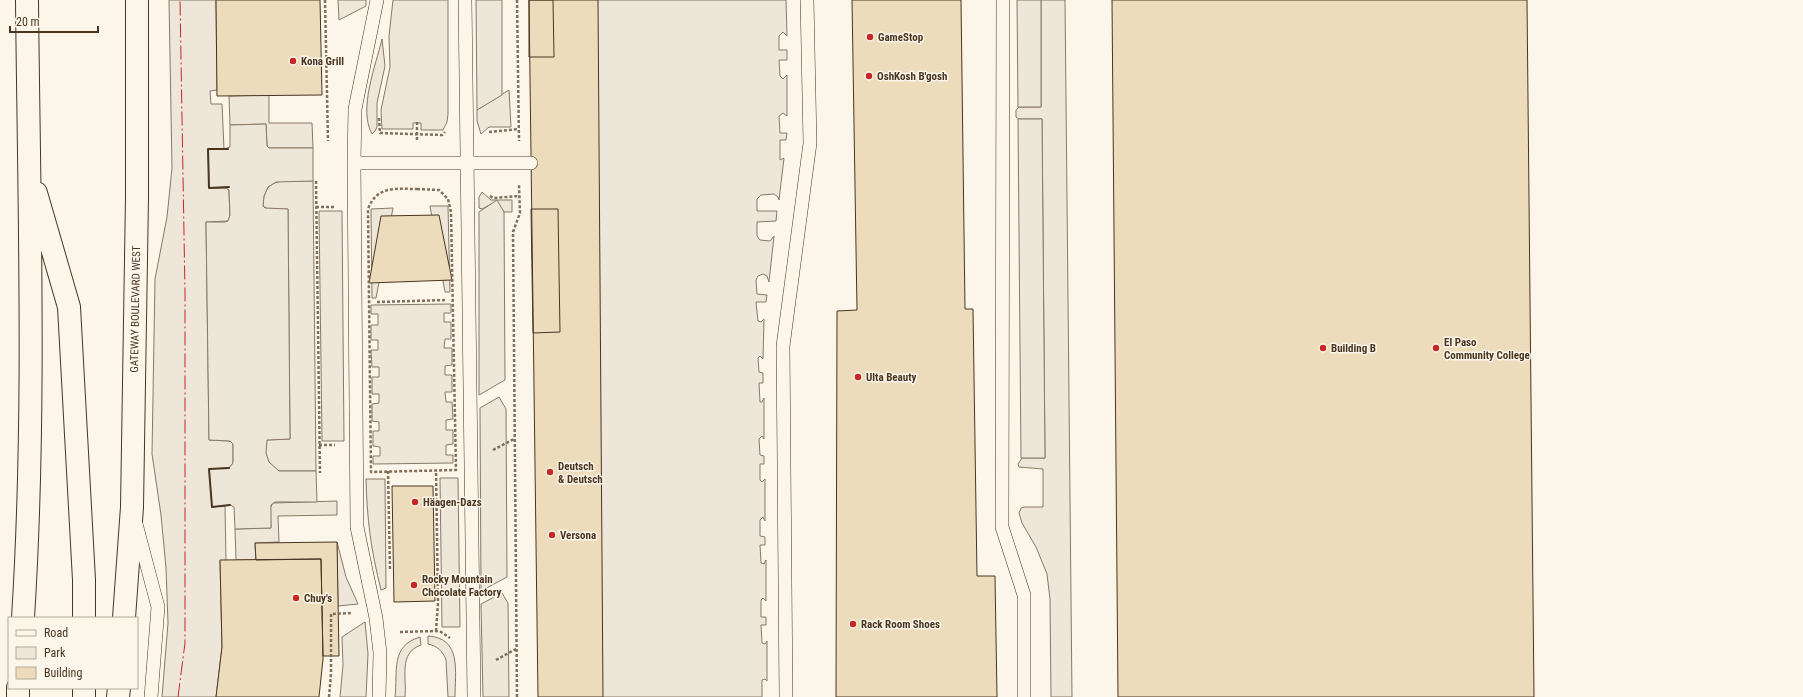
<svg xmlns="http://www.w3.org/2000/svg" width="1803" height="697" font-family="'Roboto Condensed',sans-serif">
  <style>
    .green { fill: #ede6d9; stroke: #887966 }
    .parking { fill: #ede7d9; stroke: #887966 }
    .building { fill: #ecdcbc; stroke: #4a3520 }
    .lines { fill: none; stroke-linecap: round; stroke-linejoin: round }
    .service-casing { stroke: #4a3520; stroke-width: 14 }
    .secondary-casing { stroke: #4a3520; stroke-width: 24 }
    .motorway-casing { stroke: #4a3520; stroke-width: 24 }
    .path { stroke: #7f6f5c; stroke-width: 2.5; stroke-dasharray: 3 2; stroke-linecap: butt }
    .service { stroke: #fbf6e9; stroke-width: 13 }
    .secondary { stroke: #fbf6e9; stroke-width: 22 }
    .motorway { stroke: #fbf6e9; stroke-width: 22 }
    .wall { stroke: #4a3520; stroke-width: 2 }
    .power { stroke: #c62828; stroke-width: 1; stroke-dasharray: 14 3 2 3; stroke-linecap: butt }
    .poi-dot { fill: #c62828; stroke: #fbf6e9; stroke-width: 1.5 }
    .labels { text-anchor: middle; stroke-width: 3; stroke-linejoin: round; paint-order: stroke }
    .poi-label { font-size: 11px; font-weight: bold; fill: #4a3520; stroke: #fbf6e9; text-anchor: start }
    .street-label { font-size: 11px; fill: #4a3520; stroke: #fbf6e9 }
  </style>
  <rect width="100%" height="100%" fill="#fbf6e9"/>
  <path class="green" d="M 169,0 L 216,0 L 217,90 L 210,91 L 211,104 L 222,104 L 224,149 L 208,150 L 210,188 L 226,188 L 229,190 L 229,193 L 230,215 L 228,221 L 206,222 L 209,440 L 230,441 L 233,444 L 233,463 L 229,468 L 210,469 L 212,506 L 225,506 L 226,561 L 220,561 L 222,647 L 216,697 L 162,697 L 168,623 L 166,568 L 161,515 L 152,454 L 155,279 L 167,217 L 172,168 Z
    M 393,0 L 448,0 L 448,114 L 447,122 L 443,130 L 421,130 L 421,123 L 413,123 L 413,129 L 382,129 L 381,110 L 390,67 L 389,36 Z
    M 1041,0 L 1065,0 L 1072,697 L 1051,697 L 1050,599 L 1047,574 L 1036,547 L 1022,523 L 1019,513 L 1021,508 L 1024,507 L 1043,507 L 1043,469 L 1019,467 L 1018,464 L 1022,458 L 1045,458 L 1042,119 L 1019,119 L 1016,117 L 1016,110 L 1019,107 L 1041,107 Z
    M 382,39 L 385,66 L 377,103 L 377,127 L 375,131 L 372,134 C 358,109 376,65 382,39 Z
    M 509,90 L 511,127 L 489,127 L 481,134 L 477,121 L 477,110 Z
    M 269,95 L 269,123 L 312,123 L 313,148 L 269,148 L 267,146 L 266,124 L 230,125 L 229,96 Z
    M 286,181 L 313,181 L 316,471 L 279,471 C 267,464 263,453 267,440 L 290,439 L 288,209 L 268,209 L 263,206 C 263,191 269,181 286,181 Z
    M 482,192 L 491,200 L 512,200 L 512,212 L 504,212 L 497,201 L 482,209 L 479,208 L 479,197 Z
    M 430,206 L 448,206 L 450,292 L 445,292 Z
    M 393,208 L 376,298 L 372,298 L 371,209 Z
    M 319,211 L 342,211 L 344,441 L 322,441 Z
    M 451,304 L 451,313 L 444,313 L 444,322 L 451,322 L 451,339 L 445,339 L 444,348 L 452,348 L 452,365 L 445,366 L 445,375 L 452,375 L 452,392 L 445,392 L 446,402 L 452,402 L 453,419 L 446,420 L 446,430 L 453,430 L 453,444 L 446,445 L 446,455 L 453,455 L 453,463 L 373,464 L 373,456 L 380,456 L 380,447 L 373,446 L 373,431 L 379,431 L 379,422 L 372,421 L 372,404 L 379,403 L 379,394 L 372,394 L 372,377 L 379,377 L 379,367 L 372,367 L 371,350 L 378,350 L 378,340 L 371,340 L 371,325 L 378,325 L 378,314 L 371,314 L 371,305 Z
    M 440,478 L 458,478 L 460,627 L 442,627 Z
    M 366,479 L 385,479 L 386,588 L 381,590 C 371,550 367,520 366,479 Z
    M 337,501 L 337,515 L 278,516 L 279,542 L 255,543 L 256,560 L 236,560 L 235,529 L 271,528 L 270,508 L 273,503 Z
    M 337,542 L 346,577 L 358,604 L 338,606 Z
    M 428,636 C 462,638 455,672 455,697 L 448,697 L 446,660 C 443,651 437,646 428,644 Z
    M 420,637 L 421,645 C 398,653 407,678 405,697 L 395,697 C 398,671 390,646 420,637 Z"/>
  <path class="parking" d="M 338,0 L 366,0 L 366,6 L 339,20 Z
    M 476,0 L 502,0 L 502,95 L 477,110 Z
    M 564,0 L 786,0 L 787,36 L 783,32 L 779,36 L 779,50 L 787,50 L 787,60 L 779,60 L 780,76 L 783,79 L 787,75 L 787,116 L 783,113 L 779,116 L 780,133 L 787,133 L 786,140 L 780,140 L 780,160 L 784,158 L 779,200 L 778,197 L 774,194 L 761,195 L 757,199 L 757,211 L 777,211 L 776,221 L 757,222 L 757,236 L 760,240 L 770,241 L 774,236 L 769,282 L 767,276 L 763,274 L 758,276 L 756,280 L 757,294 L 767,295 L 766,302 L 756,302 L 758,321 L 761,322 L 764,319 L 763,359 L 760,356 L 758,358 L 759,372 L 763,373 L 763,383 L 759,383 L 760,402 L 762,402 L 764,398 L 764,439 L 762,436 L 759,439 L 760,455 L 764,456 L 764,464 L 760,464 L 760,480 L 762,482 L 765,479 L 765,521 L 763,517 L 760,520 L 760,536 L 765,537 L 765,545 L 760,545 L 761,563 L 764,564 L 766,560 L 766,601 L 763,598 L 761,600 L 761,617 L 766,617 L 766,625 L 761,625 L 762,643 L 765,644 L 767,641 L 767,681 L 765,679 L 762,680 L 762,697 L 545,697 Z
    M 1017,0 L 1041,0 L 1041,107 L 1018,107 Z
    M 1018,119 L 1042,119 L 1045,458 L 1021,458 Z
    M 266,124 L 267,146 L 269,148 L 313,148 L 313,181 L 276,182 L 268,187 L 264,196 L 263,206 L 265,208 L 288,209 L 290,439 L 267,440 L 266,453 L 269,462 L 279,471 L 316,471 L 317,502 L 275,502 L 271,505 L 271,528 L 235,529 L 234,507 L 230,505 L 212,507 L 209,469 L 229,468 L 233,463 L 233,444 L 230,441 L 209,440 L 206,222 L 225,222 L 228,221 L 230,215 L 229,190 L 226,188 L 209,188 L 208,149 L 224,149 L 230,147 L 230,125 Z
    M 497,200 L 504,212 L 505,380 L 479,395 L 479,212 Z
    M 499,397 L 506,409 L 507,577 L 481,591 L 480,408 Z
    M 502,593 L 508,603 L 509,697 L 483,697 L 481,604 Z
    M 365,622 L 368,654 L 366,697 L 340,697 L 343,665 L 342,637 Z"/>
  <path class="building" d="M 216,0 L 320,0 L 322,95 L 217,96 Z
    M 529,0 L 598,0 L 603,697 L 538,697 Z
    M 529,0 L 553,0 L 554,57 L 529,57 Z
    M 852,0 L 961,0 L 965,309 L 973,309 L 977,576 L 995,576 L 997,697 L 836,697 L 837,311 L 857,310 Z
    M 1112,0 L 1527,0 L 1534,697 L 1118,697 Z
    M 531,209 L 558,209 L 560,332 L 533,333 Z
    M 439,215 L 452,280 L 369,283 L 381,216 Z
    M 392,486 L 433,486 L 435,601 L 394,602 Z
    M 337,542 L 339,656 L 323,656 L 321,559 L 256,560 L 255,543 Z
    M 321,559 L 323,659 L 319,697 L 216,697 L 222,647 L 220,560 Z"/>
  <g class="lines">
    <defs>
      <path id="service" d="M 377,0 L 355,109 L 354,163 L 357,527 L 376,618 L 380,653 L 379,697
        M 465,0 L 474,697
        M 1003,0 L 1002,527 L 1024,595 L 1024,697
        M 354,163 L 531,163
        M 136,524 L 158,607 L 151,697
        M 786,697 L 783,346 L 810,143 L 807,0"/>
      <path id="secondary" d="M 124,618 L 132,507 L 137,197 L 137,0
        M 118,697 L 119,688"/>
      <path id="motorway" d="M 36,193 L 69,307 L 84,580 L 84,618
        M 23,618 C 36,412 29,206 27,0
        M 18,697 L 18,688
        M 84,697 L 84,688"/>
    </defs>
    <use href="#service" class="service-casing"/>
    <use href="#secondary" class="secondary-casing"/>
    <use href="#motorway" class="motorway-casing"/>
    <path class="path" d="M 325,0 L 328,141
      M 517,0 L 519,141
      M 379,118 L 380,133 L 442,135 L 445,132
      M 417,122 L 417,142
      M 489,132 L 518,129
      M 316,181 L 320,473
      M 417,189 L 439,190 L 448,199 L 451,212 L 456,470 L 371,472 L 368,209 C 377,185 396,189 417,189 Z
      M 490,196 L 493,198 L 519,196
      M 316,207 L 334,207
      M 377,302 L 447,300
      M 319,445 L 335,445
      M 493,450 L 514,439
      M 388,471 L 390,569
      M 436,631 L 438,603 L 436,471
      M 400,632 L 436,631 L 441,632 L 450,638
      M 496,660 L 516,649
      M 329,697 L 331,674 L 331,614 L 352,613
      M 517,697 L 513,232 L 520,213 L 519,185"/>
    <use href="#service" class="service"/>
    <use href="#secondary" class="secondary"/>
    <use href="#motorway" class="motorway"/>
    <path class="wall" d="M 228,149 L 208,149 L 209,188 L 229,187
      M 229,468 L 209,469 L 212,507 L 230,505"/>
    <path class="power" d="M 178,697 L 185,643 L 185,292 L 180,0"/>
  </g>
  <g class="poi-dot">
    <circle cx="870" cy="37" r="4"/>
    <circle cx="293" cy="61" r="4"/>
    <circle cx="869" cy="76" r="4"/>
    <circle cx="1323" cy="348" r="4"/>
    <circle cx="1436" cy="348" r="4"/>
    <circle cx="858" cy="377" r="4"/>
    <circle cx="550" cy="472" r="4"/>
    <circle cx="415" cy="502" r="4"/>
    <circle cx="552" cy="535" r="4"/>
    <circle cx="414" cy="585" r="4"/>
    <circle cx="296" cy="598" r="4"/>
    <circle cx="853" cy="624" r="4"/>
  </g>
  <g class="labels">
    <g class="poi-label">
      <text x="878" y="41">GameStop</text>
      <text x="301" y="65">Kona Grill</text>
      <text x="877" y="80">OshKosh B'gosh</text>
      <text x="1444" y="346">El Paso<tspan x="1444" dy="13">Community College</tspan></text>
      <text x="1331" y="352">Building B</text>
      <text x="866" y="381">Ulta Beauty</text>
      <text x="558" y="470">Deutsch<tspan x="558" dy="13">&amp; Deutsch</tspan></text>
      <text x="423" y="506">Häagen-Dazs</text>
      <text x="560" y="539">Versona</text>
      <text x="422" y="583">Rocky Mountain<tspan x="422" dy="13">Chocolate Factory</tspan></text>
      <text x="304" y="602">Chuy's</text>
      <text x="861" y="628">Rack Room Shoes</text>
    </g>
    <g class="street-label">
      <text transform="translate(135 309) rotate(-89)" y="4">GATEWAY BOULEVARD WEST</text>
    </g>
  </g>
  <rect x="8" y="617" width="130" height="72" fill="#fbf6e9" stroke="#b4a999"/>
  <rect x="16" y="630" width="20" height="6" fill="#fbf6e9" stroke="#b4a999"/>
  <text x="44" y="637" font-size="12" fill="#4a3520">Road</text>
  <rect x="16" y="647" width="20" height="12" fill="#ede6d9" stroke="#b4a999"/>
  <text x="44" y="657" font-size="12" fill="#4a3520">Park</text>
  <rect x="16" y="667" width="20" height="12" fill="#ecdcbc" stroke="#b4a999"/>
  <text x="44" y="677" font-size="12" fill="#4a3520">Building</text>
  <path d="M10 26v6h88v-6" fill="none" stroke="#4a3520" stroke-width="2"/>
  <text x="16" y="26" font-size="12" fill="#4a3520" stroke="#fbf6e9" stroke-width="3" paint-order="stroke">20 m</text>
</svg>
